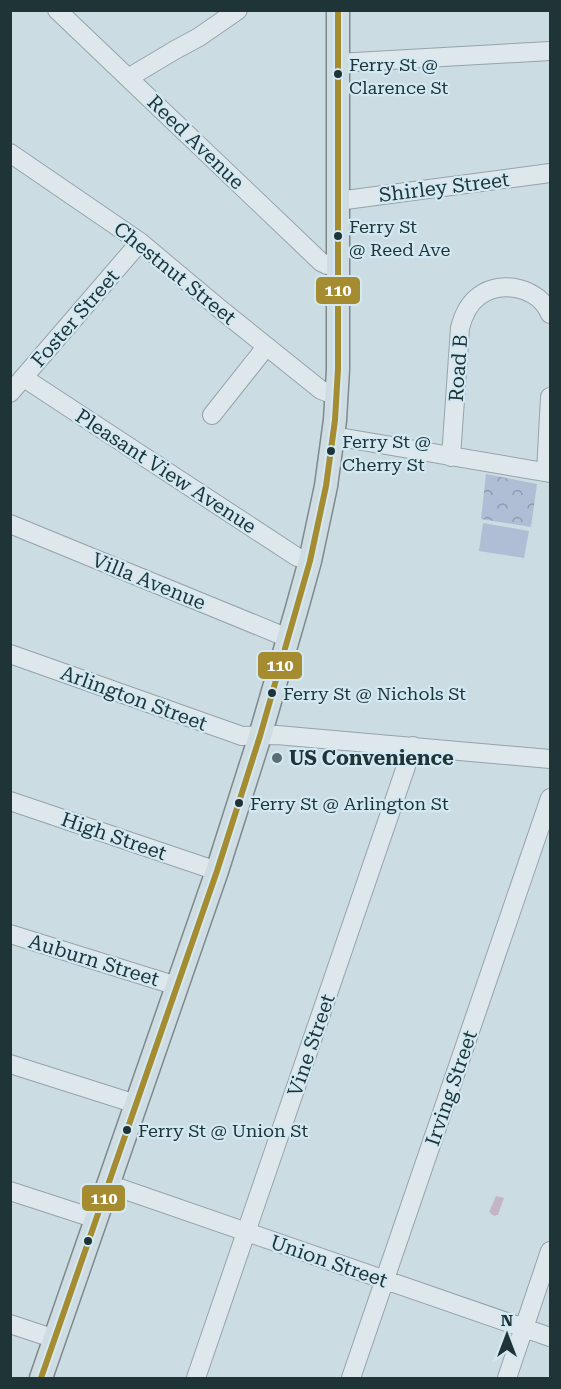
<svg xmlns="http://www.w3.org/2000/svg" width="561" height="1389" font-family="'Roboto Serif',serif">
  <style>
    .park { fill: url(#park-crowns) }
    .pitch { fill: #afbed5 }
    .water { fill: #c3b6c4 }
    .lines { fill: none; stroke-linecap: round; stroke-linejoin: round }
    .minor-casing { stroke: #96a3a8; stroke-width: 20 }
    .major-casing { stroke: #7c8a8d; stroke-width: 25 }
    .minor { stroke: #dee7eb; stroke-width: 18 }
    .major { stroke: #cfdde2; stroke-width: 22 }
    .bus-1-casing { stroke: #d2e9f3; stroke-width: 10 }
    .bus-1 { stroke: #a58c30; stroke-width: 6 }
    .bus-dot { fill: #1e3436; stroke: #d2e9f3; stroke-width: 2 }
    .poi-dot { fill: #5b6f73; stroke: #d2e9f3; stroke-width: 2 }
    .labels { text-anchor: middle; stroke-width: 4.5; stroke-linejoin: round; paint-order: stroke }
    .bus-label { font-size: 18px; fill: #1e3436; stroke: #d2e9f3; text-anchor: start }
    .street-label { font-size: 20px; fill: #1e3436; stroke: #d2e9f3 }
    .poi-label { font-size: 20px; font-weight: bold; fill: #1e3436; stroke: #d2e9f3; text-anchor: start }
    .line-badge { stroke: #d2e9f3; stroke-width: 2 }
    .badge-label { font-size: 16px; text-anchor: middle; font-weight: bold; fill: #fff }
  </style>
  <defs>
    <pattern id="park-crowns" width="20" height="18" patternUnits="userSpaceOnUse" patternTransform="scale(1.5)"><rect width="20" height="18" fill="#afbed5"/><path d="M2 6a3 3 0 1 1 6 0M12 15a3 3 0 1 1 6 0" fill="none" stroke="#8e9bae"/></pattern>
  </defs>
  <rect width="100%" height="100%" fill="#ccdce3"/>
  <path class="park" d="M 486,474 L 537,484 L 531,527 L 481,519 Z"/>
  <path class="pitch" d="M 483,523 L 529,531 L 524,558 L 479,551 Z"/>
  <path class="water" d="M 496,1196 L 504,1198 L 498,1215 L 496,1215 L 495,1216 L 491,1214 L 491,1213 L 489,1212 Z"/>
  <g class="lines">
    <defs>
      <path id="minor" d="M 57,10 L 321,262 L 327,265 L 338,267
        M 337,63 L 550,51
        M 128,78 L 175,50 L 199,37 L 238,10
        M 10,153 L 140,242 L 220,309 L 321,390 L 337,396
        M 338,201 L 550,173
        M 24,378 L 297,557 L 310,561
        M 10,393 L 140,242
        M 212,415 L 266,347
        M 333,436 L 550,473
        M 451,457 L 460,328 C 463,316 468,304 479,296 C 502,279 539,288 550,314
        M 546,472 L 550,397
        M 10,524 L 288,638
        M 10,654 L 242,736 L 277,735 L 550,759
        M 10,801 L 217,871
        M 10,934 L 177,986
        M 10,1064 L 136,1104
        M 108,1184 L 550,1337
        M 10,1191 L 96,1219
        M 10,1324 L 55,1339
        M 196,1378 L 413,746
        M 351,1378 L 550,798
        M 507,1378 L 550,1251"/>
      <path id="major" d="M 41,1378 L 217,871 L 260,736 L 297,608 L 310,561 L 326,486 L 335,420 L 338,369 L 338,10"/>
    </defs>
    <use href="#minor" class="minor-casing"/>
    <use href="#major" class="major-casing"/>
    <use href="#minor" class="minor"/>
    <use href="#major" class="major"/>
    <defs>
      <path id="bus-1" d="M 41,1378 L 217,871 L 260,736 L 310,561 L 326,486 L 335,420 L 338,369 L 338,10"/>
    </defs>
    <use href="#bus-1" class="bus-1-casing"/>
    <use href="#bus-1" class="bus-1"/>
  </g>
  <g class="bus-dot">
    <circle cx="338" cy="74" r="5"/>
    <circle cx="338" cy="236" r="5"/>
    <circle cx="331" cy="451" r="5"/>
    <circle cx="272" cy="693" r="5"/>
    <circle cx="239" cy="803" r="5"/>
    <circle cx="127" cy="1130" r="5"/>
    <circle cx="88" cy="1241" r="5"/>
  </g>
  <circle class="poi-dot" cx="277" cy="758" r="6"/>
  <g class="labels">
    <g class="bus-label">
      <text x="349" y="71">Ferry St @<tspan x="349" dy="23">Clarence St</tspan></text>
      <text x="349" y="233">Ferry St<tspan x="349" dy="23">@ Reed Ave</tspan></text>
      <text x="342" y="448">Ferry St @<tspan x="342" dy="23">Cherry St</tspan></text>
      <text x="283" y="700">Ferry St @ Nichols St</text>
      <text x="250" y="810">Ferry St @ Arlington St</text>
      <text x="138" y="1137">Ferry St @ Union St</text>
    </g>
    <g class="street-label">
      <text transform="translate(196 142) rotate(44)" y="7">Reed Avenue</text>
      <text transform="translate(444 187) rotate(-7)" y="7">Shirley Street</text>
      <text transform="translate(175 273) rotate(39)" y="7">Chestnut Street</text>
      <text transform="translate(75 318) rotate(-49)" y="7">Foster Street</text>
      <text transform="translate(458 368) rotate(-86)" y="7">Road B</text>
      <text transform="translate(166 471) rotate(33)" y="7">Pleasant View Avenue</text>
      <text transform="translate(149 581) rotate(22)" y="7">Villa Avenue</text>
      <text transform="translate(134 698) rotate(20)" y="7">Arlington Street</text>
      <text transform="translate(114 836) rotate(19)" y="7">High Street</text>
      <text transform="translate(94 960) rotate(17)" y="7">Auburn Street</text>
      <text transform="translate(311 1045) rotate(-71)" y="7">Vine Street</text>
      <text transform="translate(451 1088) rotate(-71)" y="7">Irving Street</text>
      <text transform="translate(329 1261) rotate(19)" y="7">Union Street</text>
    </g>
    <g class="poi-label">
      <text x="289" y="765">US Convenience</text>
    </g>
  </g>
  <g class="line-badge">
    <rect x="315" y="276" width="46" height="29" rx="6" fill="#a58c30"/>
    <rect x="257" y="651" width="46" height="29" rx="6" fill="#a58c30"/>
    <rect x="81" y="1184" width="45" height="28" rx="6" fill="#a58c30"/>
  </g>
  <g class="badge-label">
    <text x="338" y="296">110</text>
    <text x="280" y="671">110</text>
    <text x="104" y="1204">110</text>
  </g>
  <rect width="561" height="1389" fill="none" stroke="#1e3436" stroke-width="24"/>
  <g transform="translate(507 1335)" stroke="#d2e9f3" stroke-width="4.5" paint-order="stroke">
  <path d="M0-4.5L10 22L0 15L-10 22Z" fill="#1e3436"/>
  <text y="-9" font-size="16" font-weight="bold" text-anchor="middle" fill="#1e3436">N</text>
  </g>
</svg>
